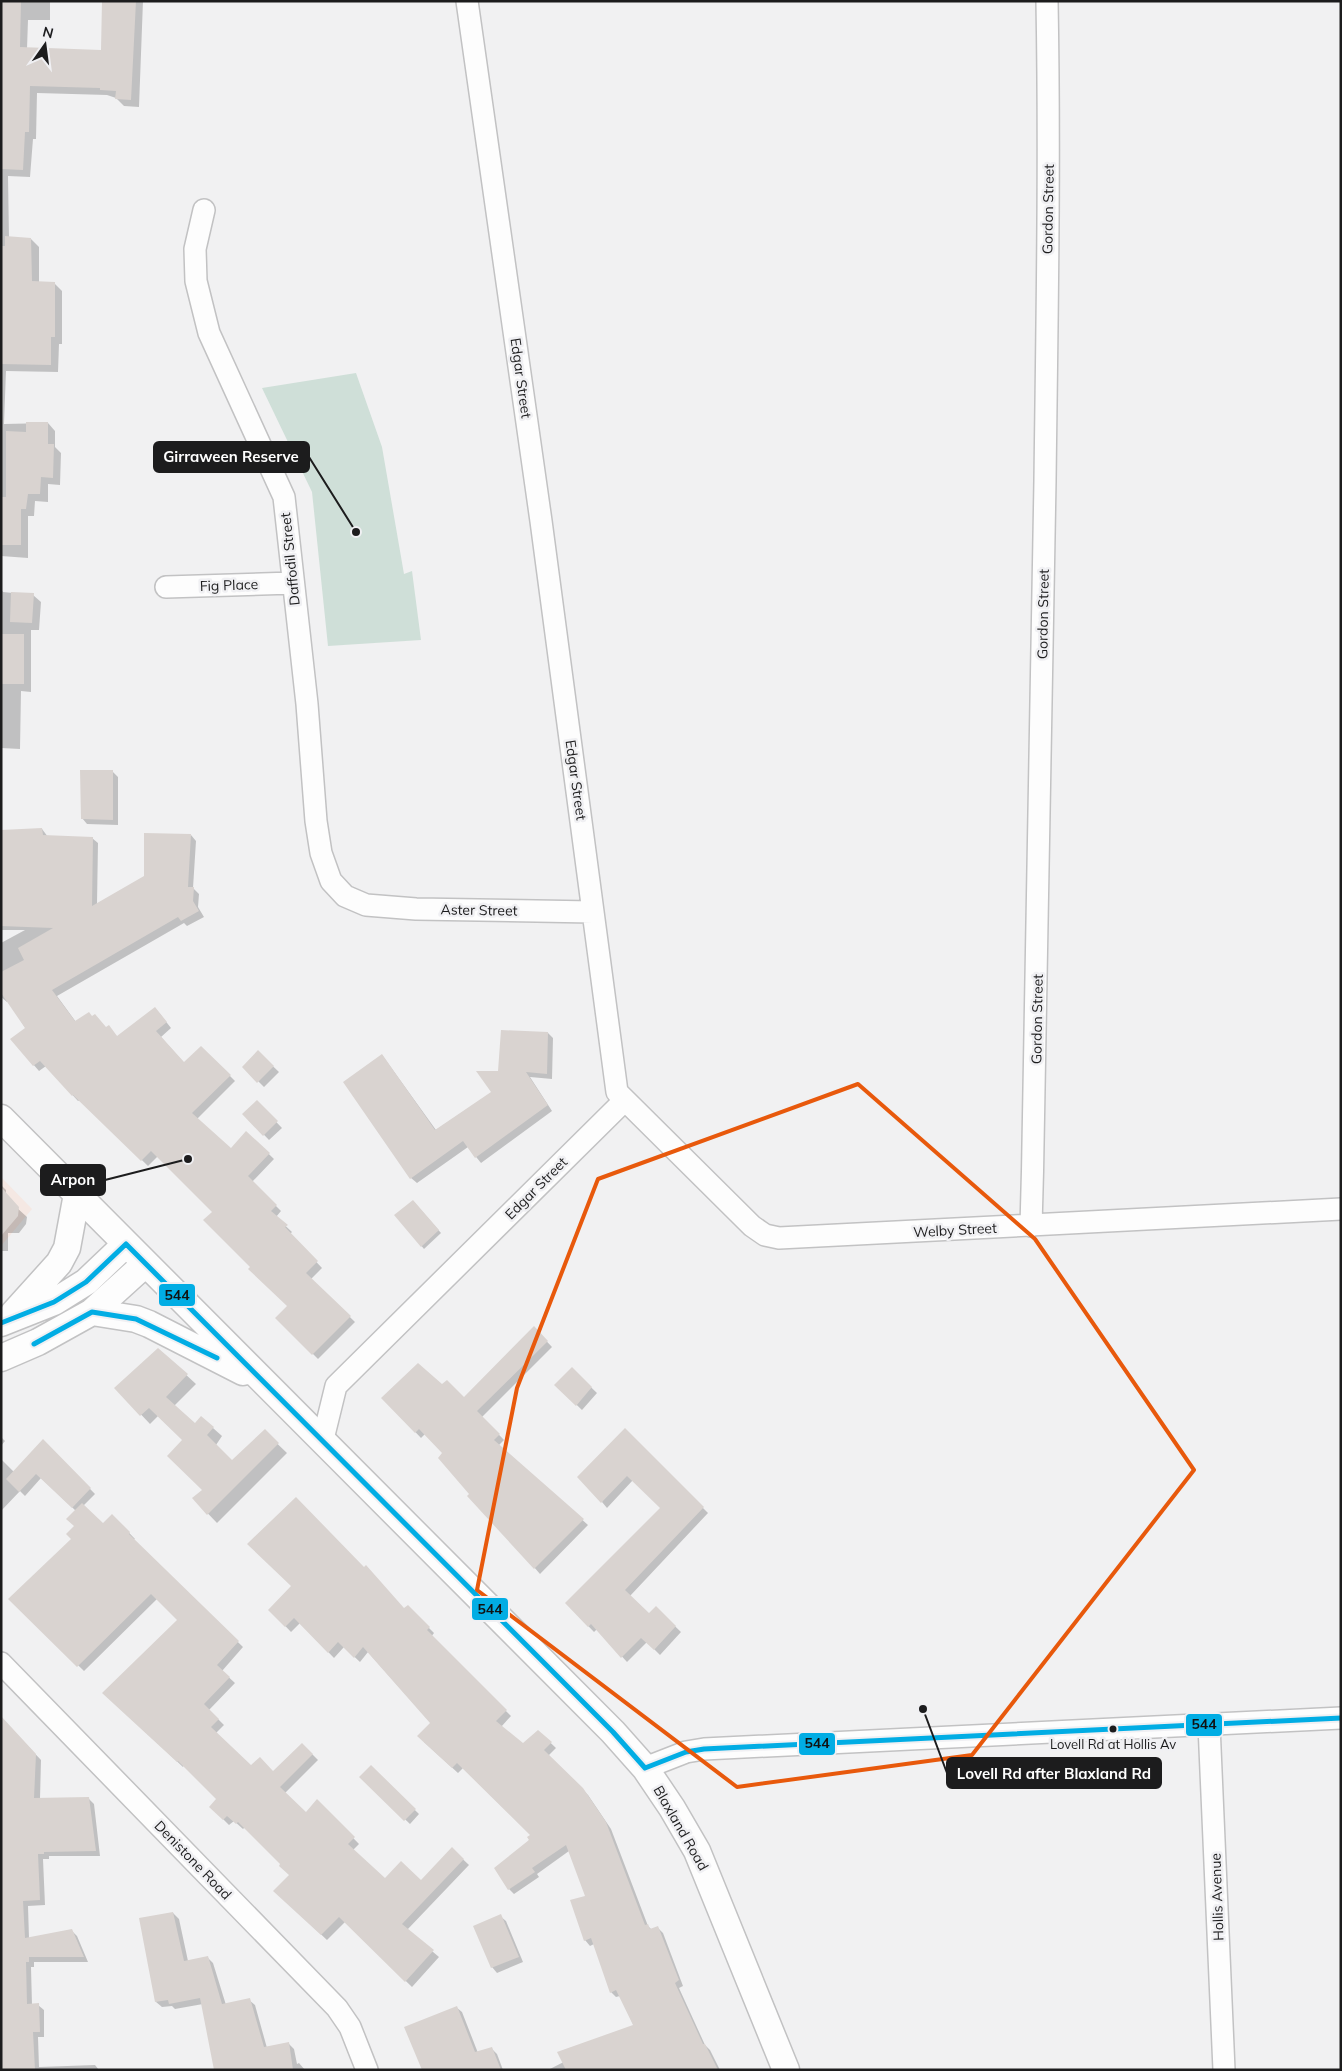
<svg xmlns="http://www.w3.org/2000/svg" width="1342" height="2071" font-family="Mulish,sans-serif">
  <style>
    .commercial { fill: #f5e8e3 }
    .green { fill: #cfdfd8 }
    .shadow { fill: #0003 }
    .building { fill: #d9d3d0 }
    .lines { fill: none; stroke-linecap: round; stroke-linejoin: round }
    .minor-casing { stroke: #c2c2c3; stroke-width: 24 }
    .major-casing { stroke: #c2c2c3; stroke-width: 29 }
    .minor { stroke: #fdfdfd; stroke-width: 21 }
    .major { stroke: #fdfdfd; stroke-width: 26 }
    .bus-1-casing { stroke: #f0f0f3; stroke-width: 9 }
    .bus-1 { stroke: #01ade4; stroke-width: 5 }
    .marked { fill: none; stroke: #e8590c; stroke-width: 4; stroke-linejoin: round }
    .bus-dot { fill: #1c1c1d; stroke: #f0f0f3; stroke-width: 2 }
    .labels { text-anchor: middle; stroke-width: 5; stroke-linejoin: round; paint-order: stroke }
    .bus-label { font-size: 13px; fill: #1c1c1d; stroke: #f0f0f3 }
    .street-label { font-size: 14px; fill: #1c1c1d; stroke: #f0f0f3 }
    .leader { fill: none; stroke: #1c1c1d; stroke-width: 2 }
    .callout-dot { fill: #1c1c1d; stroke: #f0f0f3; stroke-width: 2 }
    .callout { fill: #1c1c1d; stroke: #1c1c1d; stroke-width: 2 }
    .callout-label { font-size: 15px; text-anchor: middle; font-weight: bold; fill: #fff }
    .line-badge { stroke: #f0f0f3; stroke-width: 2 }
    .pale-badge-label { font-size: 14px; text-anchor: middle; font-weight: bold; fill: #111 }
  </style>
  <rect width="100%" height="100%" fill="#f1f1f2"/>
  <path class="commercial" d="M 1,1177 L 32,1209 L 1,1246 Z"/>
  <path class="green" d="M 356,373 L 382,447 L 404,574 L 412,571 L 421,640 L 328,646 L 312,492 L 262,388 Z"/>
  <path class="shadow" d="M 1,1 L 50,2 L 50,20 L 28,20 L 27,49 L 103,51 L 104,1 L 143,1 L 139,107 L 124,106 L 116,98 L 107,95 L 37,93 L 36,139 L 33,139 L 30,177 L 8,176 L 9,238 L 31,239 L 39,247 L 39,283 L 54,283 L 62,291 L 62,344 L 59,344 L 58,372 L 6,371 L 4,424 L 48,423 L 55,431 L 55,447 L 61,453 L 60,485 L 48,484 L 48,502 L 35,501 L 34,516 L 28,516 L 28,558 L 1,556 Z
    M 1,589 L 3,592 L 33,595 L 41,602 L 39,630 L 31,630 L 31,692 L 21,691 L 20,749 L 1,748 Z
    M 112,771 L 118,777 L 118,825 L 87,824 L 82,818 Z
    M 42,829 L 48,837 L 92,838 L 98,843 L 97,904 L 145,877 L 191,835 L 196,841 L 193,888 L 199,894 L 198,907 L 204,917 L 187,926 L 184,923 L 57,996 L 76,1022 L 106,1028 L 118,1037 L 160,1014 L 171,1028 L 161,1037 L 185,1064 L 201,1047 L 235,1081 L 197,1119 L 231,1150 L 247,1133 L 274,1159 L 252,1182 L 281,1211 L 276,1217 L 292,1232 L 290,1234 L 322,1268 L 311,1279 L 355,1322 L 318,1359 L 277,1318 L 289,1307 L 252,1267 L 213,1212 L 158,1156 L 148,1166 L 80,1100 L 78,1101 L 46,1066 L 39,1071 L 12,1040 L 26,1029 L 8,1001 L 7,1002 L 1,997 L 1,943 L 25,930 L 1,930 L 1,831 Z
    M 548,1033 L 553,1038 L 552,1079 L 530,1077 L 552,1111 L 481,1163 L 468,1147 L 417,1183 L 411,1178 L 382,1055 L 436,1130 L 493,1092 L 499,1073 Z
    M 258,1052 L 279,1072 L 264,1087 L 244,1067 Z
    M 257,1102 L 282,1128 L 269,1140 L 244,1114 Z
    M 1,1185 L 6,1190 L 6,1198 L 27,1217 L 26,1224 L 19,1233 L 8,1233 L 8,1251 L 1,1251 Z
    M 413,1201 L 441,1233 L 424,1249 L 396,1215 Z
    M 534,1328 L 552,1347 L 482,1417 L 504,1440 L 499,1445 L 588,1525 L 540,1574 L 471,1494 L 444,1453 L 425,1434 L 421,1438 L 383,1398 L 442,1386 L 464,1399 Z
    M 158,1349 L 196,1384 L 174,1406 L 195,1424 L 213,1428 L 222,1436 L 216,1445 L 232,1462 L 264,1431 L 287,1453 L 217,1523 L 194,1499 L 203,1490 L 184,1441 L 158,1416 L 150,1424 L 116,1388 Z
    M 572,1369 L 597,1393 L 582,1410 L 556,1385 Z
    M 625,1430 L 708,1513 L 630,1596 L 649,1614 L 656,1608 L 681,1632 L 660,1655 L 647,1642 L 627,1662 L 597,1629 L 594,1632 L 566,1603 L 662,1508 L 633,1480 L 607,1508 L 602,1502 Z
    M 1,1437 L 5,1441 L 1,1446 Z
    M 43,1441 L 95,1494 L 83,1506 L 103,1524 L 112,1515 L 135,1539 L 133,1540 L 243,1647 L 222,1671 L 235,1683 L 209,1710 L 224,1725 L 216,1733 L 251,1767 L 273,1773 L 302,1744 L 318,1760 L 285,1793 L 306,1814 L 317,1801 L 359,1844 L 353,1850 L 385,1879 L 421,1882 L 452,1849 L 469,1865 L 407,1930 L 439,1957 L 412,1987 L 345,1922 L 327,1940 L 281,1897 L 290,1875 L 282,1864 L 245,1827 L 243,1829 L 234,1821 L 229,1825 L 216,1812 L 218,1800 L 184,1765 L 183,1767 L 110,1699 L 179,1620 L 157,1599 L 84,1671 L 10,1599 L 73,1540 L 76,1511 L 41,1478 L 25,1496 L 20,1491 L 1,1511 L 1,1459 L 14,1472 Z
    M 270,1610 L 413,1612 L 434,1633 L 431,1637 L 511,1716 L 501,1727 L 523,1745 L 538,1731 L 556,1748 L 548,1756 L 588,1795 L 611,1829 L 648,1926 L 652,1930 L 657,1927 L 663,1933 L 683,1986 L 679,1988 L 705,2045 L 710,2050 L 720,2070 L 548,2070 L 634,2026 L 620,1996 L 616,1997 L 611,1992 L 594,1944 L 590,1946 L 585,1940 L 587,1896 L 569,1851 L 537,1874 L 539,1877 L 514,1894 L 509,1889 L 531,1835 L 463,1768 L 458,1773 L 424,1742 L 431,1723 L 368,1652 L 360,1662 L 344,1647 L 334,1658 L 300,1623 L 291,1632 Z
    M 6,1723 L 41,1760 L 40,1799 L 89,1799 L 94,1804 L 100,1856 L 49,1856 L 49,1859 L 43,1859 L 45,1905 L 28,1906 L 29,1938 L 71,1930 L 77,1936 L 88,1962 L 34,1962 L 34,1967 L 31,1967 L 32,2005 L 38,2005 L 44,2010 L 44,2037 L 38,2037 L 39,2067 L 95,2065 L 99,2070 L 1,2070 Z
    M 371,1767 L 419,1814 L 410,1824 L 361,1777 Z
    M 173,1913 L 179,1919 L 188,1961 L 207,1957 L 213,1963 L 226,2005 L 249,2000 L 255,2005 L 267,2048 L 289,2044 L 294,2049 L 297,2064 L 299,2063 L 305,2070 L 215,2070 L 203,2004 L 175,2009 L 172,2006 L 162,2007 L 156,2002 Z
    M 500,1916 L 506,1921 L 523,1962 L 497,1973 L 492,1967 Z
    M 456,2007 L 462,2012 L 478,2053 L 491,2048 L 497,2054 L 503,2070 L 424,2070 Z"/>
  <path class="building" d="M 1,1 L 21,1 L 20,47 L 101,50 L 102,1 L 136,1 L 131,100 L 115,99 L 116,91 L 100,90 L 100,88 L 30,86 L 29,132 L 25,132 L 23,170 L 1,169 Z
    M 5,236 L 31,238 L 32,281 L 55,282 L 55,337 L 51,337 L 51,365 L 1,364 L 1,246 L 5,246 Z
    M 26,422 L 48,422 L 48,444 L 54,444 L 53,478 L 41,477 L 40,494 L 28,494 L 26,509 L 21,509 L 21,545 L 1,545 L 1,497 L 6,497 L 6,431 L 26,432 Z
    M 11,592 L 34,593 L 32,623 L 10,622 Z
    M 1,634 L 24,634 L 24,684 L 1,684 Z
    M 80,770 L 113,770 L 113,820 L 81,819 Z
    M 42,828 L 43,835 L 93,837 L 92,906 L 144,876 L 144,833 L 191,834 L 188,887 L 194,887 L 193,901 L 199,911 L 181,921 L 178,917 L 52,990 L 75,1021 L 89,1012 L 92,1016 L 95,1014 L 106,1027 L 109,1025 L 117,1036 L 155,1007 L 167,1022 L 156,1031 L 184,1062 L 201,1046 L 231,1075 L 192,1113 L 231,1148 L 246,1131 L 270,1153 L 248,1176 L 277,1205 L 271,1211 L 288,1225 L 285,1227 L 318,1261 L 306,1273 L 351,1316 L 312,1355 L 275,1318 L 287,1306 L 248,1269 L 250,1267 L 203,1220 L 212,1212 L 151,1151 L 141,1161 L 73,1095 L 72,1096 L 40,1061 L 33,1066 L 10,1039 L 25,1028 L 1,993 L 1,972 L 24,960 L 18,948 L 53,928 L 1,926 L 1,830 Z
    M 501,1030 L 548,1032 L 547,1074 L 526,1072 L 548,1105 L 475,1158 L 463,1141 L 410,1179 L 343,1082 L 382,1054 L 435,1130 L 491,1092 L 476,1071 L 498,1071 Z
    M 258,1050 L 274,1066 L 257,1083 L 242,1067 Z
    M 257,1100 L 278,1121 L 263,1136 L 242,1114 Z
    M 1,1187 L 19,1207 L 18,1216 L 1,1236 Z
    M 413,1200 L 439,1230 L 421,1247 L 394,1215 Z
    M 534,1326 L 548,1341 L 477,1411 L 500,1434 L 494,1440 L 584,1519 L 534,1569 L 467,1496 L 469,1494 L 438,1458 L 442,1453 L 419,1429 L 415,1433 L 381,1398 L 418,1363 L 442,1384 L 447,1380 L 464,1397 Z
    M 158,1348 L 188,1374 L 166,1397 L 195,1423 L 201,1416 L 214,1427 L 207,1435 L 232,1460 L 265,1429 L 279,1443 L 207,1515 L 192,1498 L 202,1490 L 167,1456 L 182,1440 L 149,1408 L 140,1416 L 114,1388 Z
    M 572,1367 L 592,1387 L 576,1406 L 554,1385 Z
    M 625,1428 L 704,1507 L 625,1590 L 649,1613 L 656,1606 L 676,1626 L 654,1650 L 641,1638 L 621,1658 L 591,1624 L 588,1627 L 565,1603 L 660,1508 L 627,1476 L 601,1503 L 577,1477 Z
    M 43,1439 L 91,1488 L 72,1508 L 36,1474 L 19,1492 L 6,1479 Z
    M 296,1497 L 364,1567 L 366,1565 L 404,1608 L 408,1605 L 430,1627 L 427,1630 L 507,1710 L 496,1721 L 523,1743 L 538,1730 L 552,1742 L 544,1750 L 583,1788 L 606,1822 L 645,1925 L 648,1924 L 650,1929 L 658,1926 L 679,1980 L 675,1983 L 703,2044 L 705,2044 L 718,2070 L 566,2070 L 557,2052 L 633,2025 L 616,1990 L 610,1993 L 591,1938 L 584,1941 L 570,1900 L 585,1896 L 566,1845 L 532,1868 L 535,1872 L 508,1890 L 494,1868 L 529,1840 L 527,1837 L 530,1835 L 457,1763 L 452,1768 L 417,1736 L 430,1723 L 363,1647 L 354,1658 L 338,1642 L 328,1653 L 294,1618 L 285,1627 L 268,1610 L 291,1586 L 247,1544 Z
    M 82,1503 L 103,1523 L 112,1514 L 130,1532 L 129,1534 L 239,1641 L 217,1665 L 230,1677 L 204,1704 L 219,1719 L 211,1727 L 251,1765 L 260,1757 L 273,1771 L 302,1743 L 313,1754 L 280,1787 L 306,1812 L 317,1799 L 355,1837 L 348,1844 L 385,1878 L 401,1861 L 421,1880 L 452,1847 L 464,1859 L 402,1924 L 434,1950 L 405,1982 L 339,1917 L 321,1935 L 273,1891 L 289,1875 L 279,1866 L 280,1864 L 238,1822 L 236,1824 L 227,1816 L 223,1820 L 209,1807 L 216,1799 L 178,1761 L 177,1762 L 102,1693 L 177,1620 L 151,1594 L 77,1667 L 8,1599 L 71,1539 L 66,1534 L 74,1526 L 66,1519 Z
    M 1,1716 L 36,1754 L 34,1798 L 89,1797 L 96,1851 L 44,1852 L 44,1854 L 38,1854 L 40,1900 L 23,1901 L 25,1938 L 72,1929 L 84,1957 L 29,1957 L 29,1962 L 26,1962 L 27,2004 L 39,2003 L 40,2032 L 33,2032 L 35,2070 L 1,2070 Z
    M 371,1765 L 416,1809 L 404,1821 L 359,1777 Z
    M 173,1912 L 184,1961 L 208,1956 L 222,2004 L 250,1998 L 264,2047 L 289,2042 L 293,2070 L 214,2070 L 200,1998 L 169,2004 L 168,2000 L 155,2002 L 139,1918 Z
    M 501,1914 L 519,1957 L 491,1968 L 473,1926 Z
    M 457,2006 L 475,2052 L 492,2047 L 501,2070 L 422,2070 L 404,2027 Z"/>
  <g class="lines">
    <defs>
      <path id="minor" d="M 467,1 L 541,521 L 617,1092 L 752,1226 L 765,1235 L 779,1238 L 1341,1209
        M 204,210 L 195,249 L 196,281 L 209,333 L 284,497 L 307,704 L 316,821 L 321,853 L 331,881 L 345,896 L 366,905 L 416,909 L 593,912
        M 166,587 L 292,583
        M 1031,1226 C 1038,978 1042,730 1045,481 C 1047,321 1050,161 1047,1
        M 323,1439 L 336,1386 L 624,1101
        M 1,1663 L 337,2008 L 350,2027 L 367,2070
        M 1209,1725 L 1224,2070
        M 645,1768 L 686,1752 L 704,1749 L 1341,1718"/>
      <path id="major" d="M 1,1118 L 613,1732 L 645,1768 L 672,1808 L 697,1851 L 786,2070
        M 92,1312 L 136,1319 L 149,1324 L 243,1372
        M 13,1314 L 59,1263 L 67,1248 L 77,1194
        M 1,1323 L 54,1302 L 86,1282 L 126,1244
        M 1,1358 L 38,1342 L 92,1312 L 145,1264"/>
    </defs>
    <use href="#minor" class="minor-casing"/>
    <use href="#major" class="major-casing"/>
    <use href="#minor" class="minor"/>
    <use href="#major" class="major"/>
    <defs>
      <path id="bus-1" d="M 1,1323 L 54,1302 L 86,1282 L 126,1244 L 613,1732 L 645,1768
        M 34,1344 L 92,1312 L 136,1319 L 217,1358
        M 645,1768 L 686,1752 L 704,1749 L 1341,1718"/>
    </defs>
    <use href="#bus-1" class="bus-1-casing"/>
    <use href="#bus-1" class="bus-1"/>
  </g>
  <path class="marked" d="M 858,1084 L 1035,1239 L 1194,1470 L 972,1755 L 737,1787 L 477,1590 L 517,1388 L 598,1179 Z"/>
  <circle class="bus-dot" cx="1113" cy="1729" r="4.5"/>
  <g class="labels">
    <g class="bus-label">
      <text x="1113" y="1749">Lovell Rd at Hollis Av</text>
    </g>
    <g class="street-label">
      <text transform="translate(1048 209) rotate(-89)" y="5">Gordon Street</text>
      <text transform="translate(521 378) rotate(82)" y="5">Edgar Street</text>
      <text transform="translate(290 559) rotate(-96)" y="5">Daffodil Street</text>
      <text transform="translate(229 585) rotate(-2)" y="5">Fig Place</text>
      <text transform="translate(1043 614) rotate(-89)" y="5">Gordon Street</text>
      <text transform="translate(576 780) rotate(82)" y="5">Edgar Street</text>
      <text transform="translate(479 910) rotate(1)" y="5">Aster Street</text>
      <text transform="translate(1037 1019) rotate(-89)" y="5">Gordon Street</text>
      <text transform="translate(536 1188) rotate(-45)" y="5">Edgar Street</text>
      <text transform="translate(955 1230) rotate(-3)" y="5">Welby Street</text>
      <text transform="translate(681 1828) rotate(60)" y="5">Blaxland Road</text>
      <text transform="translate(193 1860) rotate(46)" y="5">Denistone Road</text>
      <text transform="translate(1217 1897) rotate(-92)" y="5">Hollis Avenue</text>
    </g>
  </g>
  <path class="leader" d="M356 532L309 457M188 1159L105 1180M923 1709L947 1773"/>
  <g class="callout-dot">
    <circle cx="356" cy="532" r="5"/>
    <circle cx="188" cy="1159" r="5"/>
    <circle cx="923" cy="1709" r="5"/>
  </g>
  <g class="callout">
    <rect x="154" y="442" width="155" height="30" rx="5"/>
    <rect x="41" y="1165" width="64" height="30" rx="5"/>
    <rect x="947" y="1758" width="214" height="30" rx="5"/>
  </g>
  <g class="callout-label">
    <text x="231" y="462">Girraween Reserve</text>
    <text x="73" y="1185">Arpon</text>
    <text x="1054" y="1779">Lovell Rd after Blaxland Rd</text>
  </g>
  <g class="line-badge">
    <rect x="158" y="1283" width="38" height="24" rx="5" fill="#01ade4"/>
    <rect x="471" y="1597" width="38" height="24" rx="5" fill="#01ade4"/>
    <rect x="1185" y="1713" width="38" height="24" rx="5" fill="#01ade4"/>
    <rect x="798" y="1732" width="38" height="24" rx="5" fill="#01ade4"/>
  </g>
  <g class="pale-badge-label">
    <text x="177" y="1300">544</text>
    <text x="490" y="1614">544</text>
    <text x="1204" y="1729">544</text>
    <text x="817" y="1748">544</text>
  </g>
  <rect width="1342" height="2071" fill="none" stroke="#1c1c1d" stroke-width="5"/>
  <g transform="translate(45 45) rotate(14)" stroke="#f0f0f3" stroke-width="4" paint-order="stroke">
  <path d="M0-4L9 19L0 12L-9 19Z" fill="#1c1c1d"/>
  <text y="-8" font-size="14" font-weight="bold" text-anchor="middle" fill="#1c1c1d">N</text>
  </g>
</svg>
